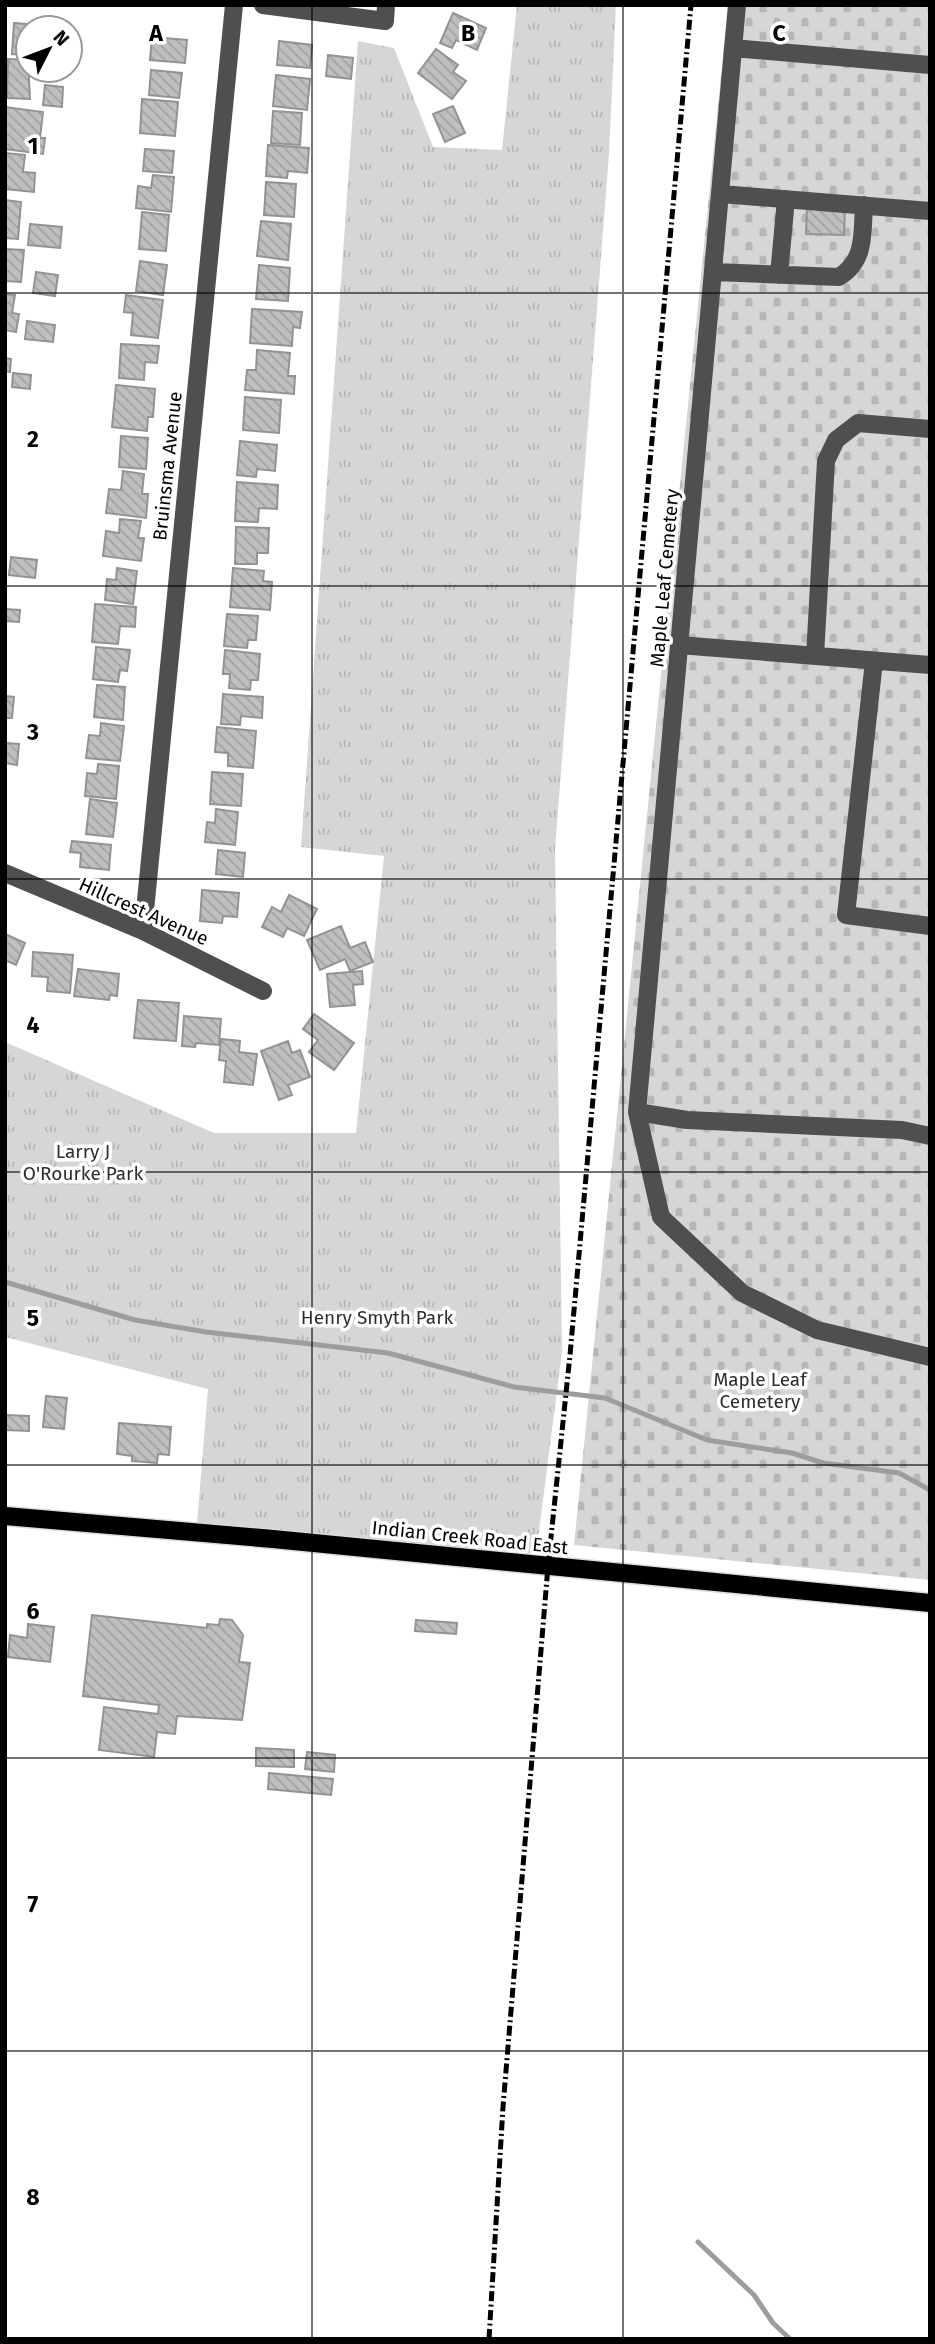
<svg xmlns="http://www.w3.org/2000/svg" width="935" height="2344" font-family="'Fira Sans',sans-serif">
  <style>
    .cemetery { fill: url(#cemetery-stones) }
    .park { fill: url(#park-tufts) }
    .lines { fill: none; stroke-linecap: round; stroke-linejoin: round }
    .stream { stroke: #9d9d9d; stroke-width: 5 }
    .building { fill: url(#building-back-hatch); stroke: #939393; stroke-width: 2 }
    .major-casing { stroke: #dbdbdb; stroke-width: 21 }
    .minor { stroke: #4f4f4f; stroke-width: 18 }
    .major { stroke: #000; stroke-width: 18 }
    .rail { stroke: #000; stroke-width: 5; stroke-dasharray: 10 3.5 2 3.5; stroke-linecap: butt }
    .grid { fill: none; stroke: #000; stroke-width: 2; stroke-opacity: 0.55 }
    .labels { text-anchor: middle; stroke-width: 7; stroke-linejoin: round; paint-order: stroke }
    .street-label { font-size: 19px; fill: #000; stroke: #fff }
    .park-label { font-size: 19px; fill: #2d2d2d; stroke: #fff }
    .grid-label { font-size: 23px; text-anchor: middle; font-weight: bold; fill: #000; stroke: #fff; stroke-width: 7; stroke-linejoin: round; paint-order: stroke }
  </style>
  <defs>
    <pattern id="cemetery-stones" width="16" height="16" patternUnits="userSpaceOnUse" patternTransform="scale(1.75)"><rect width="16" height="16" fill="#d6d6d6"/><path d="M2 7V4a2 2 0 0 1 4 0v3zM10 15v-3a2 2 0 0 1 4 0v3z" fill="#b6b6b6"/></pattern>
    <pattern id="park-tufts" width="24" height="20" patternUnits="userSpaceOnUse" patternTransform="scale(1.75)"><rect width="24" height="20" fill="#d6d6d6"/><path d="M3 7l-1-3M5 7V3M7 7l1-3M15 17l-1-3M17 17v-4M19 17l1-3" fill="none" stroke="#b6b6b6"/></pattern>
    <pattern id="building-back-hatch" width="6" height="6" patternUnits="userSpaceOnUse" patternTransform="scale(1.75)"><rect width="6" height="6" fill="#bfbfbf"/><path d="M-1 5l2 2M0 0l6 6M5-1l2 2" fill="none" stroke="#a2a2a2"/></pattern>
  </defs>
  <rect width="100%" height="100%" fill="#fff"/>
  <path class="cemetery" d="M 728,5 L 930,5 L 930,1580 L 574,1545 Z"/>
  <path class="park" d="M 517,5 L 616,5 L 609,154 L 555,849 L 562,1352 L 536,1554 L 197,1524 L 208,1389 L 5,1337 L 5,1042 L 214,1133 L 356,1133 L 384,856 L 301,847 L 358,41 L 394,48 L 433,147 L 502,150 Z"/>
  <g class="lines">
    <path class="stream" d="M 5,1282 L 135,1320 L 206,1332 L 388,1353 L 514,1387 L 605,1398 L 707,1440 L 792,1453 L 823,1463 L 899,1473 L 930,1490
      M 698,2242 L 754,2295 L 773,2323 L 790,2339"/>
  </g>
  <path class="building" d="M 453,13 L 486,28 L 477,50 L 456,40 L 452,48 L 440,43 Z
    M 14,23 L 53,26 L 53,28 L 28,28 L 28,55 L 12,54 Z
    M 152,37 L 187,40 L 185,63 L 150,60 Z
    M 279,41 L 312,45 L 310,68 L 277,65 Z
    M 436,49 L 458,65 L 453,72 L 466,81 L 452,99 L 418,73 Z
    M 328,55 L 353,58 L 351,79 L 326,76 Z
    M 8,59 L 28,60 L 30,99 L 7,98 Z
    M 151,70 L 182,73 L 179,98 L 149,95 Z
    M 276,75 L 310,79 L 307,110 L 273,106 Z
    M 45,85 L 63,87 L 62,107 L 43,105 Z
    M 142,99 L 178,102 L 175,136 L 140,133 Z
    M 453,106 L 465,133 L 445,142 L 433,114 Z
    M 5,107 L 43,112 L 40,138 L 45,138 L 43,154 L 5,149 Z
    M 273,111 L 302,113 L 300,145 L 271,143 Z
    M 268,145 L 309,148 L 307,173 L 288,171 L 287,178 L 266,176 Z
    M 145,149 L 174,151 L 172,173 L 143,171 Z
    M 5,153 L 25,155 L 23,172 L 35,173 L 34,192 L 5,189 Z
    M 153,175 L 174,177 L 171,212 L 136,208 L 138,186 L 151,188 Z
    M 266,182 L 296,184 L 294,217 L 264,215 Z
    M 5,200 L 21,202 L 18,239 L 5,238 Z
    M 807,208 L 845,209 L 844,235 L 806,234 Z
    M 142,212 L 169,215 L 166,251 L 139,249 Z
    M 261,221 L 291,224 L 288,260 L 257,256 Z
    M 30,224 L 62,227 L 60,248 L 28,245 Z
    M 5,249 L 24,250 L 21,282 L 5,281 Z
    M 140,261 L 167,265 L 163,295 L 136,291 Z
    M 259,265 L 290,268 L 288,301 L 256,299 Z
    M 36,272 L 58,275 L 55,296 L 33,293 Z
    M 5,294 L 15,295 L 12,313 L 19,314 L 16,332 L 5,330 Z
    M 126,295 L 163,300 L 158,338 L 131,335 L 133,313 L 124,312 Z
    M 252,309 L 302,312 L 300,328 L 293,327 L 292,346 L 250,343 Z
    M 27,321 L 55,325 L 53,342 L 25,339 Z
    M 121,344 L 159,346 L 157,363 L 145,362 L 144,380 L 119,378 Z
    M 257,350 L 290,353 L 288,376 L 295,376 L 294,394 L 245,390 L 247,370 L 256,370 Z
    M 5,358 L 11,359 L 10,372 L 5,371 Z
    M 13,373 L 31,375 L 30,389 L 12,387 Z
    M 116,385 L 155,389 L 153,417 L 148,417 L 147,431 L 112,427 Z
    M 245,397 L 281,400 L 279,433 L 243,430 Z
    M 121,436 L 148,438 L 146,469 L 119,467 Z
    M 240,441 L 277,445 L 275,471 L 257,469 L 256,477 L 237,475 Z
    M 123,471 L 144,474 L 142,494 L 148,494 L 146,518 L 106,513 L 109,489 L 121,490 Z
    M 237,482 L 278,485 L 277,509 L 259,508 L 258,522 L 235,521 Z
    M 120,519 L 141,521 L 138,538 L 144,538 L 141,561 L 103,556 L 106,531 L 119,533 Z
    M 236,527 L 269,528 L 268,553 L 257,553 L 257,564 L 235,564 Z
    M 11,557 L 37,560 L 35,578 L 9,575 Z
    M 117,568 L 137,571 L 133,604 L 105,600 L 107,579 L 116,580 Z
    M 233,568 L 264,571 L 263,581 L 272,582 L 270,610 L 230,607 Z
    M 95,604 L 136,607 L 135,627 L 120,626 L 118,644 L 92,642 Z
    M 5,609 L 20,610 L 19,622 L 5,621 Z
    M 227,614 L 258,616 L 256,640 L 248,640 L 247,648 L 224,646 Z
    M 96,647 L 130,650 L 127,671 L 120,670 L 118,682 L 93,679 Z
    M 225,650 L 260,654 L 258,680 L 251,680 L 250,690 L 229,688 L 230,674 L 223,674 Z
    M 97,685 L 125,687 L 123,720 L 94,717 Z
    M 223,694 L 263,697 L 262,718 L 241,716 L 240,725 L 221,724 Z
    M 5,696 L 14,697 L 12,718 L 5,718 Z
    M 101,723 L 124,726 L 120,761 L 86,758 L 89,735 L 100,736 Z
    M 217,727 L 256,731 L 253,768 L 228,766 L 228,753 L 215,752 Z
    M 5,743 L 19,744 L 17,765 L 5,763 Z
    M 98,764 L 119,766 L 116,799 L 85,796 L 87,773 L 97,774 Z
    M 212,772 L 243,774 L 241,806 L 210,804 Z
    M 90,799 L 117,803 L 113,837 L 86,834 Z
    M 216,809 L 238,812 L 235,845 L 205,842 L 207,822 L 215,823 Z
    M 72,841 L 111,845 L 109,870 L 80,867 L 81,853 L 70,852 Z
    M 218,850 L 245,853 L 243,877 L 216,874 Z
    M 202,890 L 239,893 L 237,917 L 223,916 L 222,923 L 200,921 Z
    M 289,895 L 317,909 L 304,936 L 287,928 L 283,937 L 262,927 L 272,907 L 281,912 Z
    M 341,926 L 350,948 L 365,942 L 373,962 L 350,971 L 345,959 L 320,970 L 307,940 Z
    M 5,934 L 25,943 L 16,965 L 5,960 Z
    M 33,952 L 73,955 L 70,993 L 47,991 L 48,977 L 32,976 Z
    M 78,969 L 119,974 L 117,996 L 110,995 L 109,1000 L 74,996 Z
    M 362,971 L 363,984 L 353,985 L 355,1005 L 330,1007 L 327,974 Z
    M 138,1000 L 179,1003 L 176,1041 L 134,1038 Z
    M 314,1014 L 354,1043 L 334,1070 L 309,1052 L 318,1040 L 303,1029 Z
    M 184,1016 L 221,1019 L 219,1045 L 196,1043 L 195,1047 L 182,1046 Z
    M 221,1039 L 240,1041 L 239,1052 L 257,1054 L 253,1085 L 224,1082 L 226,1061 L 219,1060 Z
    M 288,1041 L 292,1053 L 300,1050 L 310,1077 L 288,1085 L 292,1095 L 279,1100 L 261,1051 Z
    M 46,1396 L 67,1398 L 64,1429 L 43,1427 Z
    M 5,1415 L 29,1416 L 29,1431 L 5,1430 Z
    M 119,1423 L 171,1427 L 169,1455 L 158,1454 L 157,1463 L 132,1461 L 132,1456 L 117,1454 Z
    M 92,1615 L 207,1628 L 207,1624 L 219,1625 L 220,1619 L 232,1620 L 243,1635 L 239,1662 L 250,1663 L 242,1720 L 177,1716 L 175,1734 L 157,1732 L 154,1757 L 99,1750 L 104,1707 L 158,1714 L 159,1705 L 83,1696 Z
    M 416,1620 L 457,1623 L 456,1634 L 415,1631 Z
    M 28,1624 L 54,1627 L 50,1662 L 8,1657 L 10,1635 L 27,1638 Z
    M 256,1748 L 294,1750 L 294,1767 L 256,1766 Z
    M 307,1752 L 335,1755 L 334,1772 L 305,1769 Z
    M 269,1773 L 333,1779 L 331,1795 L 268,1789 Z"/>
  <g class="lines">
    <defs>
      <path id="major" d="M 5,1516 L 273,1539 L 930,1603"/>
    </defs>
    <use href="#major" class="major-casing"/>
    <path class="minor" d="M 263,5 L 385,21 L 386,5
      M 737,5 L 637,1112 L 661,1217 L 742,1293 L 817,1330 L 930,1357
      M 733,48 L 930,65
      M 721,194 L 930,211
      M 714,272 L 839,277 C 866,260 862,234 864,205
      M 779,275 L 786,199
      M 679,645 L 930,665
      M 815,656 L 826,461 L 836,440 L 858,423 L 930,429
      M 874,661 L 846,915 L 930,926
      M 5,873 L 143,931 L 263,991
      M 143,931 L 234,5
      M 637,1112 L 687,1120 L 902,1130 L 930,1136"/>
    <use href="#major" class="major"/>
    <path class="rail" d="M 489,2339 L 503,2107 L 548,1566 L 570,1355 L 691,5"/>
  </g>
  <path class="grid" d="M 312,5 L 312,2339M 623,5 L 623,2339M 5,293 L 930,293M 5,586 L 930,586M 5,879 L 930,879M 5,1172 L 930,1172M 5,1465 L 930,1465M 5,1758 L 930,1758M 5,2051 L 930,2051"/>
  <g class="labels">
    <g class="street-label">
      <text transform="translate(167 466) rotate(-84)" y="7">Bruinsma Avenue</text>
      <text transform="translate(664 578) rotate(-85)" y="7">Maple Leaf Cemetery</text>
      <text transform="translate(144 911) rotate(24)" y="7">Hillcrest Avenue</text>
      <text transform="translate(470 1537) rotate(6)" y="7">Indian Creek Road East</text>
    </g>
    <g class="park-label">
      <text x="83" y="1158">Larry J<tspan x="83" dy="22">O'Rourke Park</tspan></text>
      <text x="377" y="1324">Henry Smyth Park</text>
      <text x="760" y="1386">Maple Leaf<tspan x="760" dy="22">Cemetery</tspan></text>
    </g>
  </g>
  <g class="grid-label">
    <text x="156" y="41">A</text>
    <text x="468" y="41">B</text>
    <text x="779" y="41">C</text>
    <text x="33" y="154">1</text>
    <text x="33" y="447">2</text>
    <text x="33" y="740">3</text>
    <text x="33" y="1033">4</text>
    <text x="33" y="1326">5</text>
    <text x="33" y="1619">6</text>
    <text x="33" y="1912">7</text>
    <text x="33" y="2205">8</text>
  </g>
  <rect width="935" height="2344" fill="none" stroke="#000000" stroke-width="14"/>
  <g transform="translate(49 49) rotate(48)"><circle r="33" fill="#ffffff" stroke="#999999" stroke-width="2"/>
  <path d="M0-5L12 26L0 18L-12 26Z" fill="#000000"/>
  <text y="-10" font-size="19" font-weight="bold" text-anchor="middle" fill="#000000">N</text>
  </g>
</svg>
